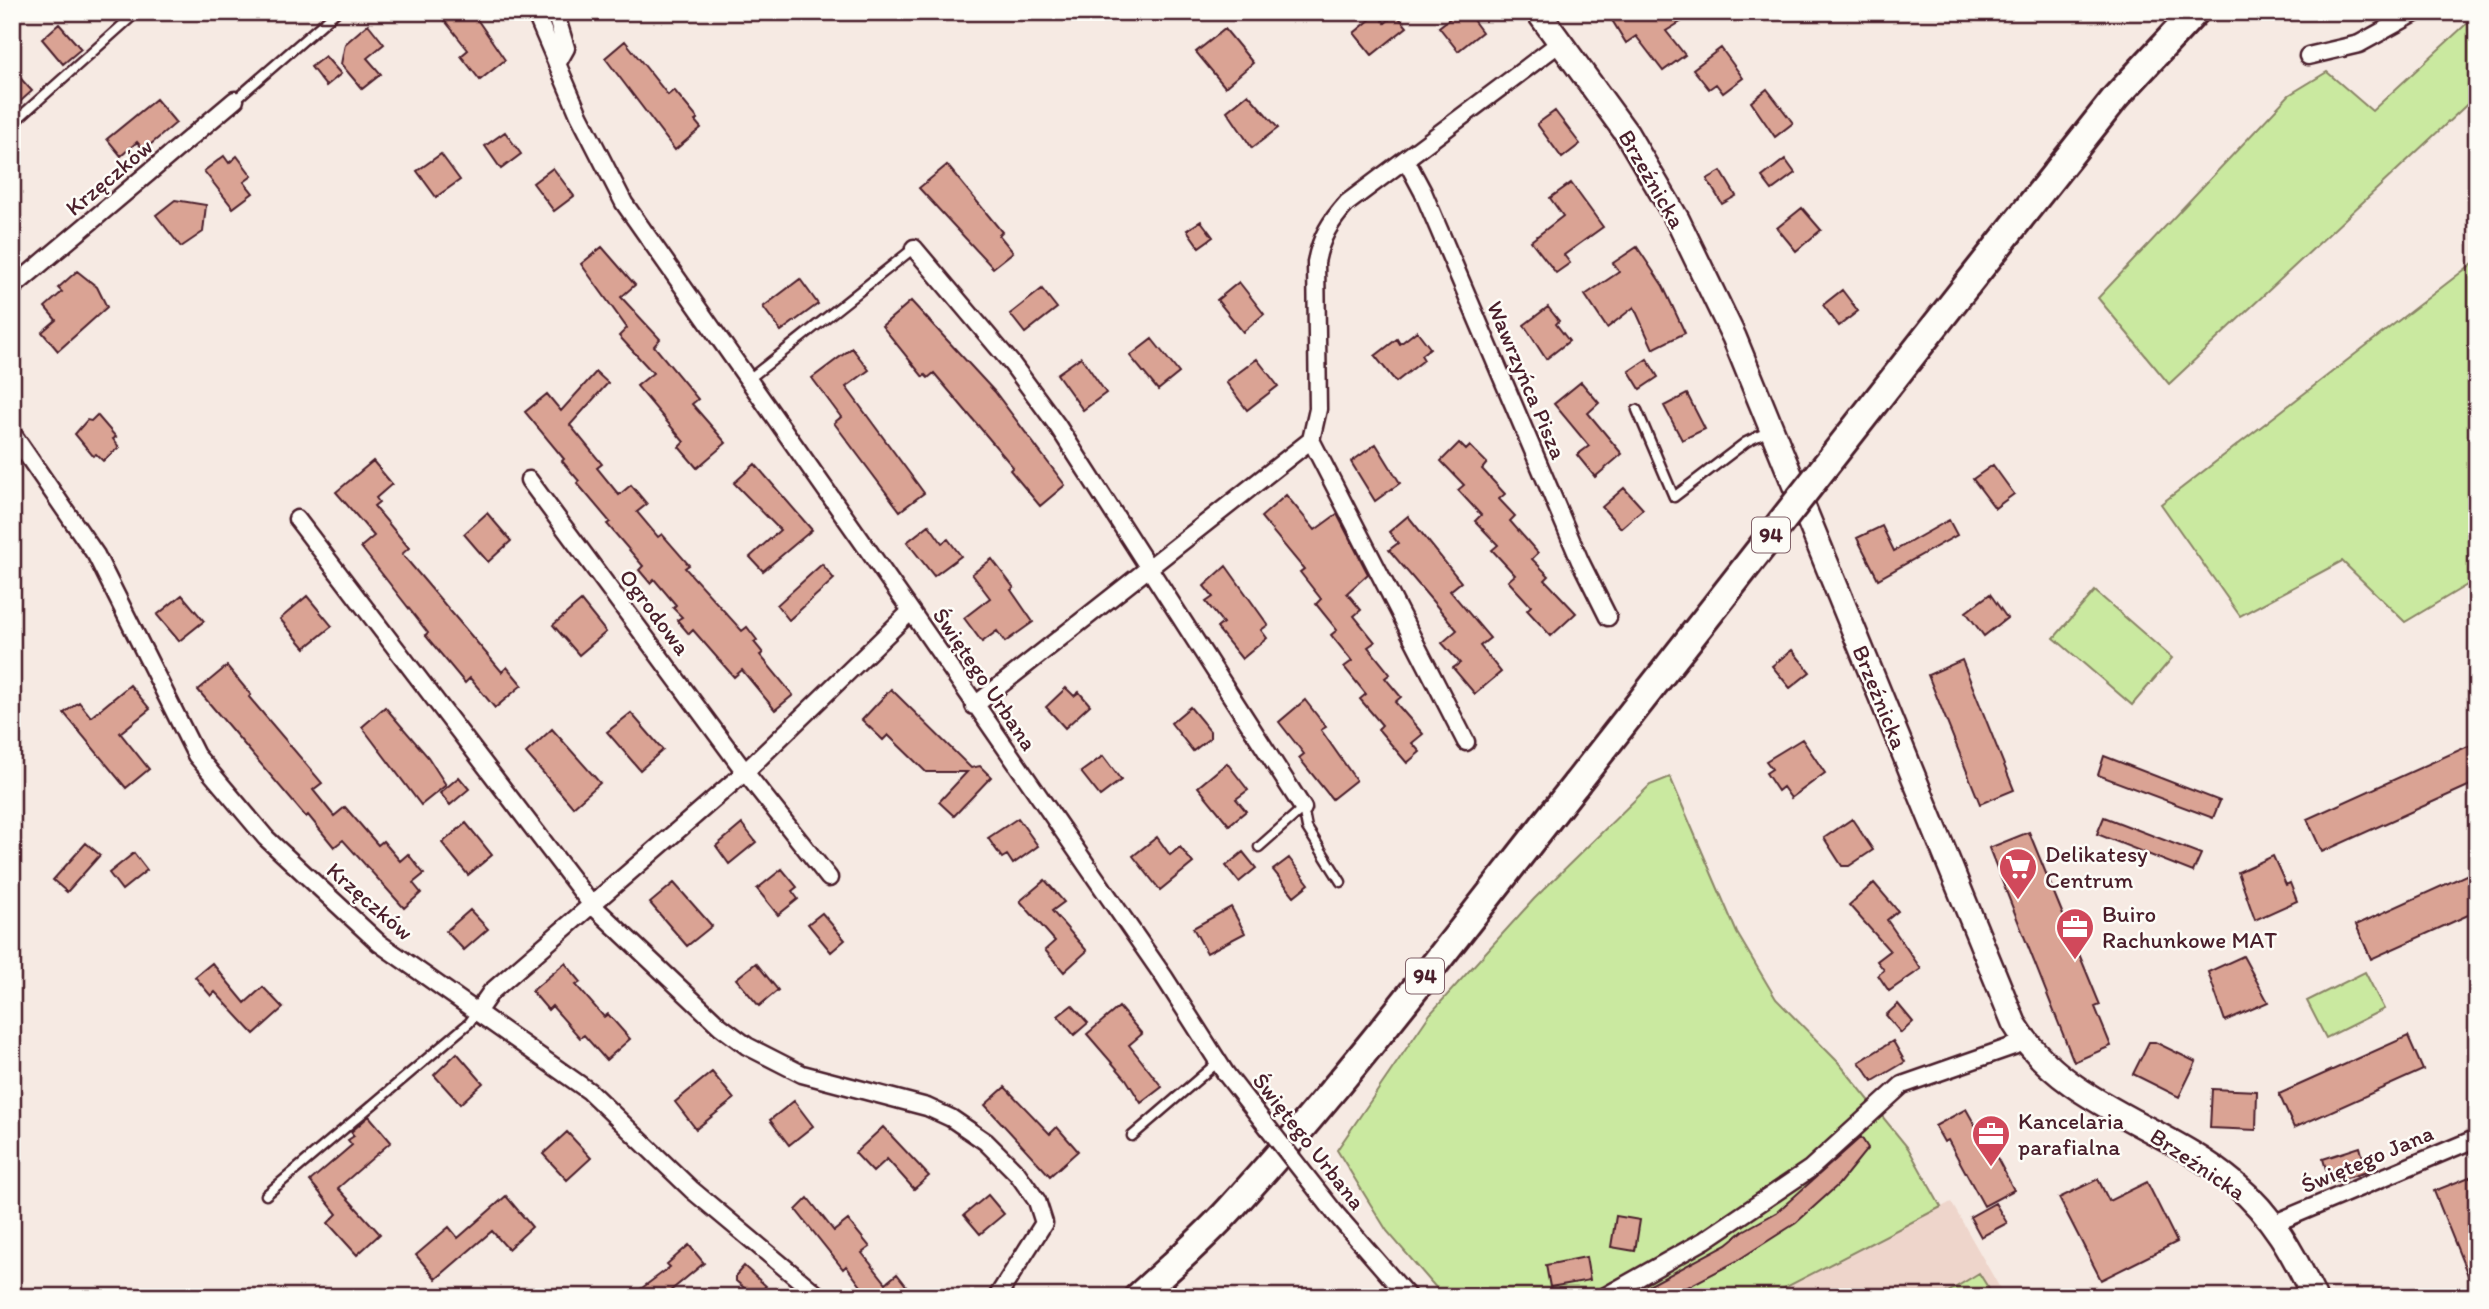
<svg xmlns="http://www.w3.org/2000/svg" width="2489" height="1309" font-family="Itim,sans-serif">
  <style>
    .built { fill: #eed5cb }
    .green { fill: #cae9a0; stroke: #8a8466; stroke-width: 2 }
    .building { fill: #daa394; stroke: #4a1f2b; stroke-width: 2 }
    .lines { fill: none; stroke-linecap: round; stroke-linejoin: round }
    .lane-casing { stroke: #4a1f2b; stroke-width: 13 }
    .street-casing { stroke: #4a1f2b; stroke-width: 21 }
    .secondary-casing { stroke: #4a1f2b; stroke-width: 28 }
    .primary-casing { stroke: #4a1f2b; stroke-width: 32 }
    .lane { stroke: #fdfcf7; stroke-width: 8 }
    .street { stroke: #fdfcf7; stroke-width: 16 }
    .secondary { stroke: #fdfcf7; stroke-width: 23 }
    .primary { stroke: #fdfcf7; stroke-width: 26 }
    .street-bridge-casing { stroke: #4a1f2b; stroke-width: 21; stroke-linecap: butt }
    .primary-bridge-casing { stroke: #4a1f2b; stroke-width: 32; stroke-linecap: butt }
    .street-bridge { stroke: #fdfcf7; stroke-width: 16 }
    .primary-bridge { stroke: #fdfcf7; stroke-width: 26 }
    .labels { text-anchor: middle; stroke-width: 5; stroke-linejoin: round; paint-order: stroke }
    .shield { fill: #fdfcf7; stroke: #806168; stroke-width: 2 }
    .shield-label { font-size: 21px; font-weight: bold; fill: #4a1f2b }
    .street-label { font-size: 23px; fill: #4a1f2b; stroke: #fdfcf7 }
    .poi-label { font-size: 23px; fill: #4a1f2b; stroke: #fdfcf7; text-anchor: start }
  </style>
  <rect width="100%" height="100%" fill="#f6eae3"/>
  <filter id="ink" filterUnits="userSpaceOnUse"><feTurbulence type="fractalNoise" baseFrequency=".0143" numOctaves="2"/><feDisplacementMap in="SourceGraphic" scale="14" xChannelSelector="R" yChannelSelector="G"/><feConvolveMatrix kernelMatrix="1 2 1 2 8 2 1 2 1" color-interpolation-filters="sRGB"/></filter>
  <g filter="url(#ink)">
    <path class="built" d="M 1951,1202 L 2005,1297 L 1767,1297 L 1876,1242 Z"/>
    <path class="green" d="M 2477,14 L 2477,95 L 2169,384 L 2098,298 L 2289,95 L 2327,72 L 2372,111 Z
      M 2477,260 L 2477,579 L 2405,622 L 2342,561 L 2240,616 L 2161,504 Z
      M 2095,591 L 2172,658 L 2132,705 L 2054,638 Z
      M 1670,777 L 1737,933 L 1776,999 L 1838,1062 L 1908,1148 L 1941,1207 L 1767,1297 L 1444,1297 L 1387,1231 L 1337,1150 L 1430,1014 L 1534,899 L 1650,785 Z
      M 2365,972 L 2384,1009 L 2326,1038 L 2307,1001 Z
      M 1979,1273 L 1994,1297 L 1940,1297 Z"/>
    <path class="building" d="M 438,12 L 472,12 L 505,60 L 480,80 L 461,56 L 468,50 Z
      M 1458,12 L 1467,12 L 1482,32 L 1458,51 L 1439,27 Z
      M 1607,12 L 1697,12 L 1666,31 L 1685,55 L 1663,71 L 1636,36 L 1626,43 Z
      M 1377,14 L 1385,23 L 1396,14 L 1407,27 L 1372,55 L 1354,33 Z
      M 59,24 L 81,49 L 63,64 L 42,39 Z
      M 368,24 L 384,44 L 367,58 L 381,74 L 362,89 L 341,64 L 345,44 Z
      M 1225,29 L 1253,63 L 1225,87 L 1196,52 Z
      M 625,41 L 668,95 L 674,90 L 698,119 L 695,121 L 701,128 L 675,150 L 605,58 Z
      M 1721,48 L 1743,78 L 1723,93 L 1716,84 L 1709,89 L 1693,69 Z
      M 325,56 L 341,74 L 326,86 L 311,67 Z
      M 12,69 L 32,91 L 12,109 Z
      M 1767,89 L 1793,123 L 1775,137 L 1751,102 Z
      M 1248,94 L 1278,128 L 1252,148 L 1227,111 Z
      M 156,99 L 176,123 L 144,150 L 137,142 L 121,156 L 107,139 Z
      M 1555,111 L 1580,144 L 1562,158 L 1537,124 Z
      M 505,132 L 521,154 L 501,169 L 485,146 Z
      M 441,154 L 460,180 L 436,197 L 417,171 Z
      M 224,156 L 229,163 L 237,156 L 252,176 L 244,182 L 253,193 L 233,208 L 204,171 Z
      M 1785,159 L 1795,173 L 1772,190 L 1762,177 Z
      M 947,165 L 1002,232 L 999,235 L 1013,252 L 993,268 L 919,188 Z
      M 553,168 L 574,196 L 554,211 L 533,183 Z
      M 1721,171 L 1736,196 L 1722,204 L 1707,179 Z
      M 1571,183 L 1603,227 L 1564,255 L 1570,263 L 1556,273 L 1531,241 L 1563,216 L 1550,198 Z
      M 175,200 L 206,205 L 203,232 L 181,247 L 156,215 Z
      M 1802,208 L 1821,230 L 1796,251 L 1777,228 Z
      M 1201,221 L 1213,237 L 1199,247 L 1187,230 Z
      M 602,247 L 635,285 L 621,297 L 660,339 L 654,346 L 698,399 L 692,404 L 726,443 L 697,468 L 679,447 L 684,442 L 637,386 L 653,373 L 619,336 L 627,328 L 581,264 Z
      M 1637,247 L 1663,286 L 1685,333 L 1653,349 L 1634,307 L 1607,328 L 1585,295 L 1619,272 L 1613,263 Z
      M 77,271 L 97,287 L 107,307 L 58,351 L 42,332 L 56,320 L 45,307 L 62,292 L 58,288 Z
      M 800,279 L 818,304 L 781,331 L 763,307 Z
      M 1239,282 L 1264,314 L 1243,332 L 1217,300 Z
      M 1042,289 L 1057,308 L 1025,333 L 1010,314 Z
      M 1842,290 L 1858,311 L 1839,326 L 1823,305 Z
      M 911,301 L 995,392 L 1065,485 L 1040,506 L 1010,470 L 1013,467 L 934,373 L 928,378 L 925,375 L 923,377 L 882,326 Z
      M 1548,307 L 1559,321 L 1556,324 L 1569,341 L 1546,359 L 1524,325 Z
      M 1417,331 L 1430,348 L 1421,355 L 1424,360 L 1396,382 L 1375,356 L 1397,339 L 1400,344 Z
      M 1152,339 L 1179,373 L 1158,390 L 1130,356 Z
      M 852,348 L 869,370 L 846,387 L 924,493 L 900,511 L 834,423 L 841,417 L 812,378 Z
      M 1081,357 L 1106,393 L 1083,410 L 1057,374 Z
      M 1257,359 L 1278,386 L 1247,410 L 1226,382 Z
      M 1647,359 L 1658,377 L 1640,389 L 1629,371 Z
      M 596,372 L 608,383 L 570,425 L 602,464 L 597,468 L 619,495 L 631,485 L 647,504 L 637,512 L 658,537 L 662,534 L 689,565 L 685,568 L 742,631 L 747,627 L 757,640 L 754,642 L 763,653 L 760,655 L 793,695 L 775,710 L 742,670 L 734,677 L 693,630 L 689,634 L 677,620 L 682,617 L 673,608 L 676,605 L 654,579 L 650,583 L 639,570 L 643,566 L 607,524 L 610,522 L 577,483 L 579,481 L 562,461 L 564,459 L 525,412 L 547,394 L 561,411 Z
      M 1581,382 L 1599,403 L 1588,413 L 1622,454 L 1595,477 L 1577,455 L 1589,446 L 1554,404 Z
      M 1687,394 L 1705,429 L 1682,440 L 1664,406 Z
      M 97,415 L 116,437 L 113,439 L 119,447 L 103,461 L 96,454 L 93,456 L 75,434 L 87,420 L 91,421 Z
      M 1459,443 L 1466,450 L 1470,446 L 1487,463 L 1482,469 L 1505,494 L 1499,499 L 1515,516 L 1510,521 L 1538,553 L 1532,559 L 1549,576 L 1545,580 L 1576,613 L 1551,636 L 1527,610 L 1531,606 L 1508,581 L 1515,575 L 1492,550 L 1498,545 L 1475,521 L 1481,515 L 1458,490 L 1464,485 L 1441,461 Z
      M 1376,444 L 1400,483 L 1375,501 L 1351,462 Z
      M 373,461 L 392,484 L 376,498 L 379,502 L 374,506 L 409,548 L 402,554 L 502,672 L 507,667 L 522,685 L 495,708 L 470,678 L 465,683 L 425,635 L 428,633 L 361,547 L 374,536 L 336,492 Z
      M 755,464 L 812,530 L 763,571 L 750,557 L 780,530 L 734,483 Z
      M 1993,465 L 2014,494 L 1995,508 L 1973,479 Z
      M 1624,488 L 1643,509 L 1621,528 L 1602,507 Z
      M 1286,495 L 1315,530 L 1337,514 L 1368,574 L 1347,593 L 1361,610 L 1354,616 L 1375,642 L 1368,647 L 1390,674 L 1385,678 L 1401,697 L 1395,702 L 1423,734 L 1412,743 L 1420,752 L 1407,763 L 1378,729 L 1382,725 L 1360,699 L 1366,694 L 1344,667 L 1352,661 L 1331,635 L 1337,630 L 1316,604 L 1321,599 L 1300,572 L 1304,569 L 1261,517 Z
      M 487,513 L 511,541 L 488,562 L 464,534 Z
      M 1408,516 L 1461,582 L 1450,591 L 1490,638 L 1480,646 L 1501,672 L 1475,694 L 1453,668 L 1460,663 L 1442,643 L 1457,630 L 1389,550 L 1398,543 L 1389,532 Z
      M 1949,520 L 1957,535 L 1878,579 L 1857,538 L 1882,526 L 1894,551 Z
      M 929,525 L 942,543 L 948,539 L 961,556 L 934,576 L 907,542 Z
      M 992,559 L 1014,588 L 1011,590 L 1033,622 L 1005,642 L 997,631 L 982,642 L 964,618 L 990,598 L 972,574 Z
      M 822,564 L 834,579 L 789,620 L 777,605 Z
      M 1226,566 L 1268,625 L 1261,630 L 1267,638 L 1242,659 L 1217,628 L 1223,623 L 1206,602 L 1213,597 L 1204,586 Z
      M 1990,594 L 2007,618 L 1984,636 L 1966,612 Z
      M 182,595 L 204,621 L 179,641 L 157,615 Z
      M 307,596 L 332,626 L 305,648 L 280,619 Z
      M 581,601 L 606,632 L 579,655 L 553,625 Z
      M 1792,650 L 1810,672 L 1790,688 L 1772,666 Z
      M 1962,660 L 2014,790 L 1980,804 L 1928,675 Z
      M 227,666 L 251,695 L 249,697 L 322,783 L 313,790 L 334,816 L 345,807 L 378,845 L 383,841 L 400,861 L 408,854 L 424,874 L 413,883 L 421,893 L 404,908 L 343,840 L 334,847 L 308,815 L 306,817 L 198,690 Z
      M 130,685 L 150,709 L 120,733 L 149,769 L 126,788 L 64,713 L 79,702 L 91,717 Z
      M 1066,688 L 1074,696 L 1079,692 L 1090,705 L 1065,728 L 1046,707 Z
      M 891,689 L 971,768 L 980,766 L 991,777 L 954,816 L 939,802 L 967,772 L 926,772 L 888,735 L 883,740 L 862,720 Z
      M 1305,700 L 1326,727 L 1321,730 L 1356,780 L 1332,799 L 1299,758 L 1304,754 L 1279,722 Z
      M 385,707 L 428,757 L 446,785 L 421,805 L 362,727 Z
      M 1190,707 L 1210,731 L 1210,738 L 1193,751 L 1171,723 Z
      M 631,713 L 663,750 L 640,770 L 607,732 Z
      M 552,729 L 600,783 L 573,807 L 526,753 Z
      M 1802,739 L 1825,773 L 1791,798 L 1783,787 L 1778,791 L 1766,773 L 1772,769 L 1766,761 Z
      M 2477,742 L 2477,782 L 2322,852 L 2307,819 Z
      M 1103,756 L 1121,780 L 1100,796 L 1081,772 Z
      M 2104,756 L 2220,801 L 2213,818 L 2098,775 Z
      M 1227,763 L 1248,790 L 1236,799 L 1246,811 L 1229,825 L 1198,787 Z
      M 459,777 L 469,789 L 450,805 L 440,793 Z
      M 2104,817 L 2201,854 L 2193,872 L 2097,834 Z
      M 1018,818 L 1038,846 L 1013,864 L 1007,855 L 1002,858 L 988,838 Z
      M 1852,819 L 1873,850 L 1849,866 L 1842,866 L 1824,838 Z
      M 466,823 L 492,855 L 468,875 L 442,843 Z
      M 742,824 L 756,842 L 729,864 L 716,846 Z
      M 2029,832 L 2100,1005 L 2095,1007 L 2111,1046 L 2074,1062 L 1989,848 Z
      M 1157,837 L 1170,855 L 1180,847 L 1193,863 L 1160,890 L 1133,856 Z
      M 86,843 L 100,855 L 67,892 L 53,880 Z
      M 1243,852 L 1256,868 L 1239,882 L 1226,866 Z
      M 134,853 L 147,870 L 122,890 L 109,873 Z
      M 2273,856 L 2286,885 L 2290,883 L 2297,901 L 2255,920 L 2238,872 Z
      M 1289,858 L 1309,884 L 1294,896 L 1273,870 Z
      M 782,869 L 797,887 L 792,891 L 798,899 L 778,915 L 757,889 Z
      M 2477,870 L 2477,911 L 2371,959 L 2356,925 Z
      M 1045,880 L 1064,902 L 1052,911 L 1087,951 L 1064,972 L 1045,950 L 1055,941 L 1020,901 Z
      M 674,883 L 712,926 L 687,946 L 650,903 Z
      M 1874,883 L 1898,911 L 1887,920 L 1921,969 L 1889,991 L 1878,975 L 1884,970 L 1877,961 L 1890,951 L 1849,905 Z
      M 1231,907 L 1245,933 L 1207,953 L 1193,928 Z
      M 470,910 L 488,929 L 464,950 L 446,931 Z
      M 822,913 L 845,940 L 831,952 L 808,924 Z
      M 2243,956 L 2268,1002 L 2225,1021 L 2208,972 Z
      M 212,963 L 245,1003 L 263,987 L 283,1008 L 254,1034 L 215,992 L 211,996 L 195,977 Z
      M 565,963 L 581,982 L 576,985 L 604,1017 L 608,1014 L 630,1039 L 606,1060 L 584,1035 L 580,1038 L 552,1006 L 548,1010 L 532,991 Z
      M 756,963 L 778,990 L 759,1006 L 736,979 Z
      M 1898,1004 L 1913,1022 L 1901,1033 L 1886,1015 Z
      M 1072,1005 L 1088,1023 L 1074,1035 L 1058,1016 Z
      M 1119,1007 L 1142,1034 L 1129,1045 L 1162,1087 L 1141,1103 L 1126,1079 L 1087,1034 Z
      M 2408,1036 L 2423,1070 L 2294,1128 L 2279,1094 Z
      M 1893,1041 L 1905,1062 L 1873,1081 L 1859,1062 Z
      M 2149,1042 L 2155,1042 L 2196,1062 L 2179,1097 L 2133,1074 Z
      M 457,1053 L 483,1083 L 460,1104 L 434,1075 Z
      M 712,1072 L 734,1099 L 696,1129 L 675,1102 Z
      M 1005,1087 L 1050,1134 L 1057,1127 L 1078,1151 L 1050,1176 L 985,1105 Z
      M 2212,1089 L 2257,1091 L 2256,1130 L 2210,1128 Z
      M 794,1101 L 813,1126 L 789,1145 L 770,1120 Z
      M 1966,1109 L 1975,1125 L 1979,1123 L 2014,1190 L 1984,1206 L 1948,1140 L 1944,1142 L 1935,1126 Z
      M 369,1116 L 391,1142 L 338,1188 L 380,1234 L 357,1255 L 328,1223 L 337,1214 L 310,1181 L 352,1145 L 348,1140 L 354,1136 L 351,1132 Z
      M 883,1127 L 929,1176 L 914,1189 L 887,1159 L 873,1172 L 855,1153 Z
      M 567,1132 L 591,1158 L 567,1180 L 543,1154 Z
      M 1861,1137 L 1868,1148 L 1838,1185 L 1796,1223 L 1735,1262 L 1669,1297 L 1628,1297 L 1727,1244 L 1743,1231 L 1777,1212 Z
      M 2360,1147 L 2367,1172 L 2330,1183 L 2323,1159 Z
      M 2477,1174 L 2477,1295 L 2476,1295 L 2434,1191 Z
      M 2098,1179 L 2109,1201 L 2147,1182 L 2177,1242 L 2101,1280 L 2059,1198 Z
      M 988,1195 L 1004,1214 L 980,1234 L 964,1215 Z
      M 506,1196 L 532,1227 L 508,1249 L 492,1231 L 436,1279 L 416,1255 L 449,1227 L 458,1238 Z
      M 808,1198 L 834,1231 L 848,1220 L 870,1247 L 862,1253 L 886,1283 L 897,1274 L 915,1297 L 869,1297 L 846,1266 L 843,1269 L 796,1210 Z
      M 1995,1203 L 2007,1223 L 1981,1237 L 1970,1217 Z
      M 1616,1216 L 1640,1220 L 1635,1251 L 1611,1247 Z
      M 689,1245 L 704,1263 L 663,1297 L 630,1297 L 670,1267 L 667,1264 Z
      M 1586,1257 L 1590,1280 L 1550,1287 L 1546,1265 Z
      M 744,1266 L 766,1286 L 755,1297 L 736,1281 L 736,1275 Z"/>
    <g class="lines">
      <defs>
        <path id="lane" d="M 235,100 L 336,12
          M 12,124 L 137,12
          M 749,379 L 914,248
          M 1637,410 L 1674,497 L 1746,442 L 1771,430
          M 1259,847 L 1303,808 L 1307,828 L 1341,882
          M 1132,1136 L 1218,1062
          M 266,1195 L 469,1023 L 477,1012"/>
        <path id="street" d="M 535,12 L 579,115 L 624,203 L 911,611 L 1164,977 L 1226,1074
          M 555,12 L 566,48 L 557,64
          M 2308,56 L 2359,44 L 2417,12
          M 1406,160 L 1423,192 L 1580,561 L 1608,617
          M 914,248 L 1012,364 L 1057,425 L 1303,808
          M 12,288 L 235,100
          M 12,433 L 96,555 L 196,755 L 266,838 L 379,943 L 589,1091 L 692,1190 L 820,1297
          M 1311,440 L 1466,742
          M 529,480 L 745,772 L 829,878
          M 297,519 L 591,904 L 720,1026 L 747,1046 L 802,1074 L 927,1107 L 951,1118 L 986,1142 L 1017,1173 L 1037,1201 L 1044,1223 L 997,1297
          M 974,706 L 1311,440 L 1318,409 L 1316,262 C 1321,237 1330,222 1347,203 L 1561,42
          M 477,1012 L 491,992 L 745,772 L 911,611
          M 1335,1213 L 1408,1297
          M 2275,1223 L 2477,1138
          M 1604,1297 L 1705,1240 L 1810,1169 L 1902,1085 L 2025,1042"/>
        <path id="secondary" d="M 1538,12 L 1627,134 L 1677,219 L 1734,337 L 2014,1023 C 2063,1106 2165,1124 2235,1184 C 2273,1216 2293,1253 2314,1297"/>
        <path id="primary" d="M 1967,285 L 2116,97 L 2195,12
          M 1138,1297 C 1169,1268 1202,1240 1230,1209 C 1353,1074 1463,927 1576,784"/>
      </defs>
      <use href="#lane" class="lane-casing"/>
      <use href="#street" class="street-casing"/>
      <use href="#secondary" class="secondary-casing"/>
      <use href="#primary" class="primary-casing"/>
      <use href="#lane" class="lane"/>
      <use href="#street" class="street"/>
      <use href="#secondary" class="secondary"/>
      <use href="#primary" class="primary"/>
      <defs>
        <path id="street-bridge" d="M 1226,1074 L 1335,1213"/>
        <path id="primary-bridge" d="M 1576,784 L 1967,285"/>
      </defs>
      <use href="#street-bridge" class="street-bridge-casing"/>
      <use href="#primary-bridge" class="primary-bridge-casing"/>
      <use href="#street-bridge" class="street-bridge"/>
      <use href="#primary-bridge" class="primary-bridge"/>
    </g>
  </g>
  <defs>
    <symbol id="supermarket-pin" viewBox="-11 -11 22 30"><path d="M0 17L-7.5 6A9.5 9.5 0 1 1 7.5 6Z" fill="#d1495b" stroke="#fdfcf7"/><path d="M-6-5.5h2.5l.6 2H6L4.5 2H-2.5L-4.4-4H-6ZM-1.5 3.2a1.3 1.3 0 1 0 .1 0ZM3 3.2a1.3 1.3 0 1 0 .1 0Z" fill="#fff"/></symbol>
    <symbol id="office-pin" viewBox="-11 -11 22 30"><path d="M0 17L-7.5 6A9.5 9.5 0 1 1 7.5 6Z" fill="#d1495b" stroke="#fdfcf7"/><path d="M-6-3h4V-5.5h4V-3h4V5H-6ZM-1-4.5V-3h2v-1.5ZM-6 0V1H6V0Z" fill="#fff"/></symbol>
  </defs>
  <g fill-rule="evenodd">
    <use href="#supermarket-pin" x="1996" y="845" width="44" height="60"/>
    <use href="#office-pin" x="2053" y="905" width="44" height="60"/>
    <use href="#office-pin" x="1969" y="1112" width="44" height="60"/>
  </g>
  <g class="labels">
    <g class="shield">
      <rect x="1752" y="517.5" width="38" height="35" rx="5"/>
      <rect x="1406" y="958.5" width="38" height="35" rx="5"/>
    </g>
    <g class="shield-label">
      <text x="1771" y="542">94</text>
      <text x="1425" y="983">94</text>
    </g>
    <g class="street-label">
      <text transform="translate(109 177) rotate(-40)" y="8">Krzęczków</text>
      <text transform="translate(1652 179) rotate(60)" y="8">Brzeźnicka</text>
      <text transform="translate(1527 380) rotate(67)" y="8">Wawrzyńca Pisza</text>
      <text transform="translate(655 612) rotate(53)" y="8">Ogrodowa</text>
      <text transform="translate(985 679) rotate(56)" y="8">Świętego Urbana</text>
      <text transform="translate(1880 697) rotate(68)" y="8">Brzeźnicka</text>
      <text transform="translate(370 901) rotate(41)" y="8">Krzęczków</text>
      <text transform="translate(1309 1141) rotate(52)" y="8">Świętego Urbana</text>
      <text transform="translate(2367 1159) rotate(-23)" y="8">Świętego Jana</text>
      <text transform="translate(2198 1164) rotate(34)" y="8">Brzeźnicka</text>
    </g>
    <g class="poi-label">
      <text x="2045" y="862">Delikatesy<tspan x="2045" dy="26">Centrum</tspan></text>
      <text x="2102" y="922">Buiro<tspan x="2102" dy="26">Rachunkowe MAT</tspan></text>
      <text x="2018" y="1129">Kancelaria<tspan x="2018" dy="26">parafialna</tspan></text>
    </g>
  </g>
  <rect width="2489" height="1309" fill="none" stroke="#fdfcf7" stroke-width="42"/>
  <rect x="21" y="21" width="2447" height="1267" fill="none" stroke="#4a1f2b" stroke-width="2.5" filter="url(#ink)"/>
</svg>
